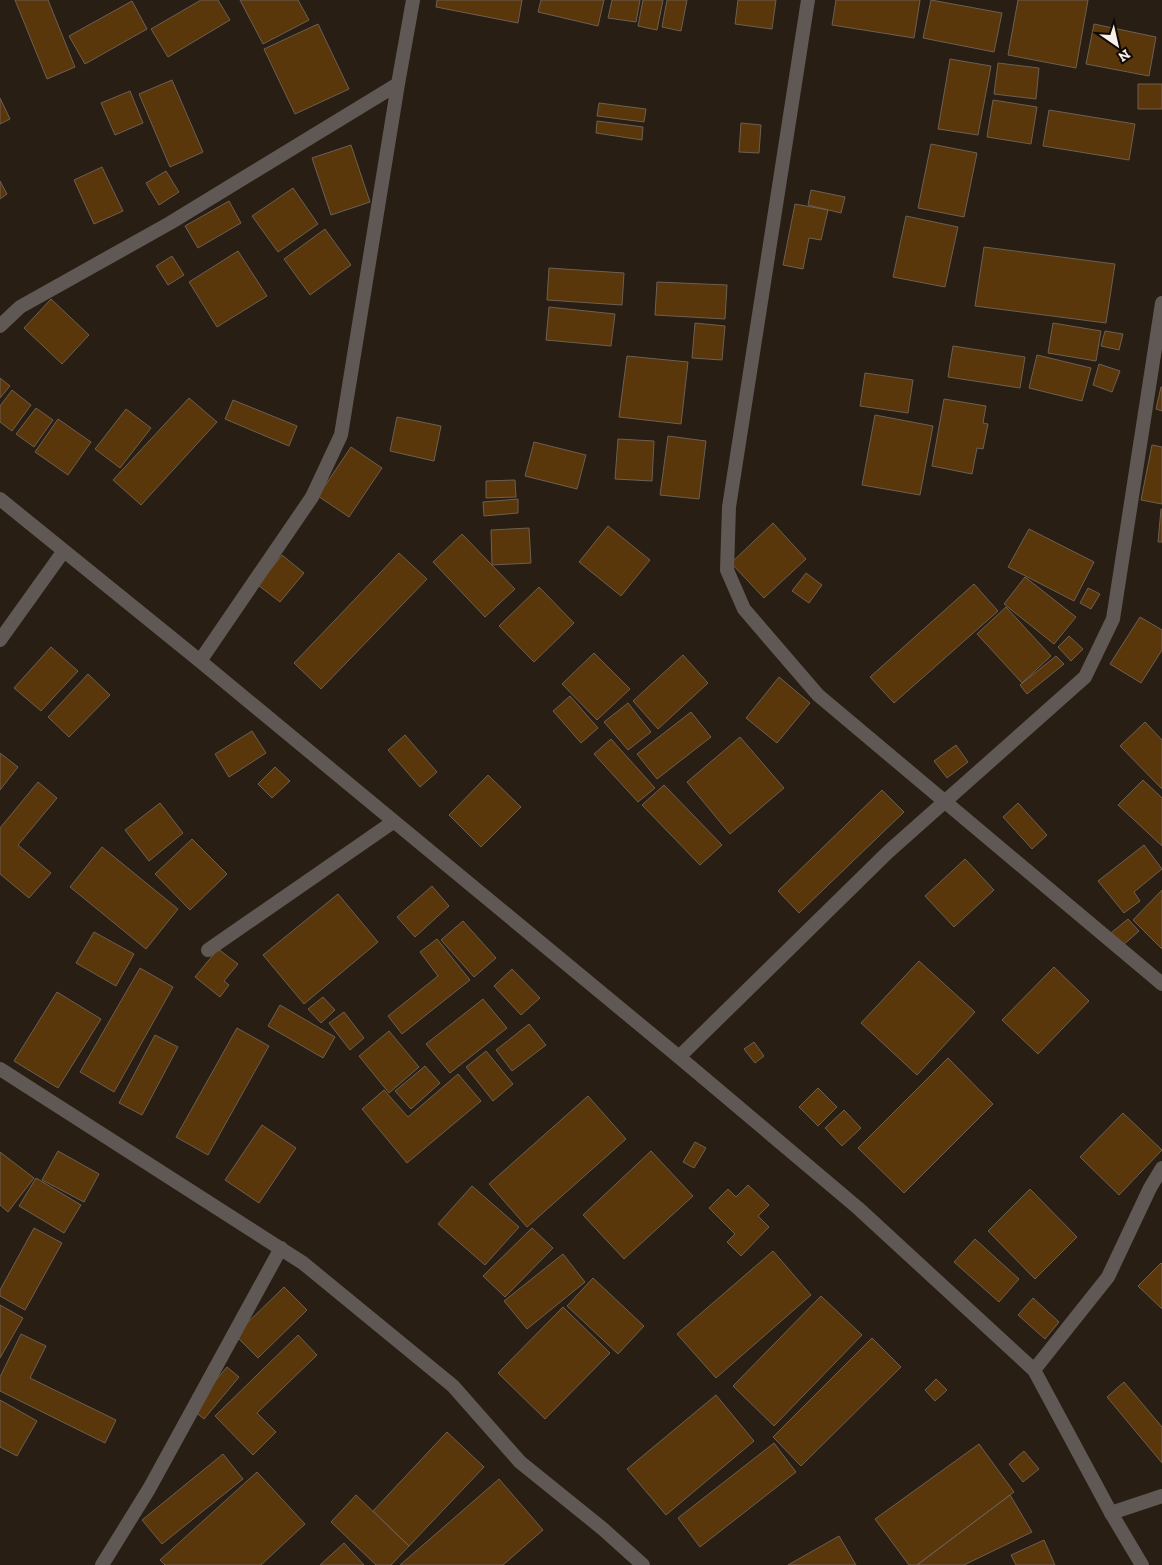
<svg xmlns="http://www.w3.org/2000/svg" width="1162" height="1565" font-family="'Zilla Slab',serif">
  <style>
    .building { fill: #5a360b; stroke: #6c5f53 }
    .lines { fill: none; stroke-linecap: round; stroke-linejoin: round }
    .minor { stroke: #605855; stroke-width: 14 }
    .tertiary { stroke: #605855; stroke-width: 14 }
  </style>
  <rect width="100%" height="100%" fill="#291e13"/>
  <path class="building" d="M 15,0 L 48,0 L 75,67 L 47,79 Z
    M 201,0 L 218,0 L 230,20 L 168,57 L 151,29 Z
    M 240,0 L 298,0 L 309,20 L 263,44 Z
    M 437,0 L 522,0 L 518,23 L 436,7 Z
    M 541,0 L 604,0 L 598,26 L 538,12 Z
    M 612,0 L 640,0 L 636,22 L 608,18 Z
    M 643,0 L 663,0 L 657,30 L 638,26 Z
    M 667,0 L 687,0 L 681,31 L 662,27 Z
    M 738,0 L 776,0 L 772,29 L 735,24 Z
    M 836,0 L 920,0 L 914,38 L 832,25 Z
    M 931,0 L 1002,13 L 994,52 L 923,38 Z
    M 1018,0 L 1088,0 L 1076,68 L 1008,55 Z
    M 132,1 L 147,29 L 85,64 L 69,36 Z
    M 318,24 L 349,89 L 295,114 L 264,49 Z
    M 1094,24 L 1156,37 L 1149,76 L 1086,64 Z
    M 950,59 L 991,66 L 978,135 L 938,129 Z
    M 998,63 L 1039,68 L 1036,99 L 994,94 Z
    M 172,80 L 203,152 L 170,167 L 139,94 Z
    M 1138,84 L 1162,84 L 1162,109 L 1138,109 Z
    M 130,91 L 143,123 L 115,135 L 101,103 Z
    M 0,98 L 10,119 L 0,124 Z
    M 993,100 L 1037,107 L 1031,144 L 987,137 Z
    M 599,103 L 646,109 L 644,122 L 597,116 Z
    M 1049,110 L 1135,124 L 1129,160 L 1043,146 Z
    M 597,121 L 643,127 L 642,140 L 596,133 Z
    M 741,123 L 761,125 L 759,153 L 739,152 Z
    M 931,144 L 977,153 L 964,217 L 918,208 Z
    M 351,145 L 370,202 L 331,215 L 312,158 Z
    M 102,167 L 123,211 L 94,224 L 74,180 Z
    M 166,171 L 179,192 L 159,205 L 146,183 Z
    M 0,181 L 7,194 L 0,199 Z
    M 293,188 L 318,224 L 278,252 L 252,216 Z
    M 811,190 L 845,197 L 841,213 L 808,205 Z
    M 229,201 L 241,223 L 198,248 L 185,226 Z
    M 795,204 L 828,210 L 821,240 L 809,238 L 803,269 L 783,265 Z
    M 906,216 L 958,227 L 945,287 L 893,277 Z
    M 325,229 L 351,265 L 310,295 L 284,259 Z
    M 984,247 L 1115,264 L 1106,323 L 975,306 Z
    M 238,251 L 267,296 L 217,327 L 189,282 Z
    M 172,256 L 184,275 L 168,285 L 156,266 Z
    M 549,268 L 624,273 L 622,305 L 547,300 Z
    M 657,282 L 727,285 L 725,319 L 655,315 Z
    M 51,299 L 89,335 L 62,364 L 24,328 Z
    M 549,307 L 615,314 L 611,346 L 546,340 Z
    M 695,323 L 725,326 L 722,360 L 692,358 Z
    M 1053,323 L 1101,331 L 1096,361 L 1048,353 Z
    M 1105,331 L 1123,334 L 1119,350 L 1101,346 Z
    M 953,346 L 1025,357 L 1020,388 L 948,377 Z
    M 1037,355 L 1091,368 L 1082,401 L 1029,388 Z
    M 627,356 L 688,362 L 681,424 L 619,417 Z
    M 1099,364 L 1120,371 L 1112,392 L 1093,385 Z
    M 865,373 L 913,380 L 908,413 L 860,406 Z
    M 0,378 L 10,386 L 0,398 Z
    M 1161,387 L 1162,387 L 1162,411 L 1156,409 Z
    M 12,390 L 31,405 L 12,431 L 0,422 L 0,406 Z
    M 189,398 L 217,422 L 141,505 L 113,480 Z
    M 944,399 L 986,406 L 983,423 L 988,424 L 983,449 L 977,448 L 972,474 L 932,466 Z
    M 233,400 L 297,426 L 289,446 L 225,419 Z
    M 36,408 L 53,420 L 34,447 L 16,434 Z
    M 126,409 L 151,428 L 120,468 L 95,449 Z
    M 875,415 L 933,426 L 920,495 L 862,485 Z
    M 397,417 L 441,426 L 434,461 L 390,451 Z
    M 58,419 L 91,442 L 68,475 L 35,452 Z
    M 668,436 L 706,441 L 699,499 L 660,495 Z
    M 618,439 L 654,441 L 652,481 L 615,479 Z
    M 534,442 L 586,455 L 577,489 L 525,476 Z
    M 1152,445 L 1162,447 L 1162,504 L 1141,500 Z
    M 351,447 L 382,468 L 349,517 L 318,496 Z
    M 515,480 L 516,497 L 486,498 L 486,481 Z
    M 518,499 L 518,513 L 484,516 L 483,502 Z
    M 1161,509 L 1162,509 L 1162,542 L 1158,542 Z
    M 773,523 L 806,559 L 764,598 L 731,563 Z
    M 608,526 L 650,560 L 621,596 L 579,562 Z
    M 529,528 L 531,563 L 492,565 L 491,530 Z
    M 1029,529 L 1094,562 L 1074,601 L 1008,567 Z
    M 462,534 L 515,589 L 485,617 L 433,562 Z
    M 399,553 L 427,579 L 321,689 L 294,663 Z
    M 282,555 L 304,573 L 280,602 L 258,585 Z
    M 806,573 L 822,585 L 809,603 L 792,591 Z
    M 1025,577 L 1076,617 L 1054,644 L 1004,604 Z
    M 974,584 L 998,611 L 894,703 L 870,677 Z
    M 539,587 L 574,623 L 534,662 L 499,626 Z
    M 1088,588 L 1100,594 L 1091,609 L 1080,603 Z
    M 1006,607 L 1051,656 L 1022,683 L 977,634 Z
    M 1140,617 L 1162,630 L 1162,650 L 1141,683 L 1110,664 Z
    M 1069,636 L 1083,649 L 1071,661 L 1058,647 Z
    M 51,647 L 78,671 L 41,711 L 14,688 Z
    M 594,653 L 630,689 L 597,720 L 562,684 Z
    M 683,655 L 708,683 L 658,729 L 633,701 Z
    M 1056,656 L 1064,664 L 1027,694 L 1020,685 Z
    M 88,674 L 110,695 L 69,737 L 48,717 Z
    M 779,677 L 810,703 L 777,743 L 746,718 Z
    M 570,696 L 598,728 L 581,743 L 553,711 Z
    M 628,703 L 651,732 L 628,750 L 604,722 Z
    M 691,712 L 711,737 L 657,779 L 637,754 Z
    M 1145,722 L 1162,740 L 1162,789 L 1120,746 Z
    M 252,731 L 266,753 L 229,777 L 215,754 Z
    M 405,735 L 437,772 L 420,787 L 388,750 Z
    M 740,737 L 784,788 L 730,834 L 687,782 Z
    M 611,739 L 655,788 L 638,802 L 594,754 Z
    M 956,745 L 968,762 L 947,778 L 934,761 Z
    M 0,753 L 18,767 L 0,790 Z
    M 275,767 L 290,781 L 272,798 L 258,784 Z
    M 488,775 L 521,807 L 481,847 L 449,815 Z
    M 1143,780 L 1162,798 L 1162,846 L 1118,805 Z
    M 38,782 L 57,798 L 18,845 L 51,873 L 29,898 L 0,874 L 0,828 Z
    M 664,785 L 722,845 L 700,865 L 642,805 Z
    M 882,790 L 904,812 L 799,913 L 778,891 Z
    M 160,803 L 183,833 L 149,861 L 125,830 Z
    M 1018,803 L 1047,835 L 1032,849 L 1003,817 Z
    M 192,839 L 227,874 L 190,910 L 155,874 Z
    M 1144,845 L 1162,869 L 1134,892 L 1140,901 L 1124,913 L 1098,881 Z
    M 102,847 L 178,909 L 146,949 L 70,887 Z
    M 965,859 L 994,890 L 954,927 L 925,896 Z
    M 432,886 L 449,906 L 415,937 L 397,917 Z
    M 1162,890 L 1162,949 L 1133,920 Z
    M 338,894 L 378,942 L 304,1004 L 263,955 Z
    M 1128,919 L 1139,931 L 1122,946 L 1111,933 Z
    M 463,921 L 496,958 L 474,977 L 441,940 Z
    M 94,932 L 134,954 L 116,986 L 76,963 Z
    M 437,939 L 470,980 L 402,1034 L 388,1016 L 438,976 L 420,952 Z
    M 218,949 L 238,964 L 224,981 L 229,985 L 220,997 L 195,977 Z
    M 919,961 L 975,1012 L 917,1075 L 861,1023 Z
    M 1054,967 L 1089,1001 L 1038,1054 L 1002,1020 Z
    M 140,968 L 173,987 L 114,1092 L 80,1072 Z
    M 512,969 L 540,998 L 521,1015 L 494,986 Z
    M 57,992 L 101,1019 L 58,1088 L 14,1061 Z
    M 323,997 L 335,1010 L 321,1023 L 308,1009 Z
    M 483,999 L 507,1028 L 450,1073 L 426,1044 Z
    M 280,1005 L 335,1037 L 323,1058 L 268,1026 Z
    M 344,1012 L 364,1038 L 350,1050 L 329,1023 Z
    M 529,1024 L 546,1045 L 512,1071 L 496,1050 Z
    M 237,1028 L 269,1046 L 208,1155 L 176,1137 Z
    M 389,1031 L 419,1067 L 389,1093 L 359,1056 Z
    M 155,1035 L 178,1047 L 142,1115 L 119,1103 Z
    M 754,1042 L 764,1056 L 755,1063 L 744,1049 Z
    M 486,1051 L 513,1084 L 493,1101 L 466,1067 Z
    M 948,1058 L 993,1104 L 904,1193 L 858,1148 Z
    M 425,1066 L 440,1083 L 411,1109 L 395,1091 Z
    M 458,1074 L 481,1101 L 407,1163 L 362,1109 L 384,1090 L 408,1117 Z
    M 818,1088 L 837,1107 L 818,1126 L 799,1107 Z
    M 588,1096 L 626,1139 L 527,1227 L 489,1184 Z
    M 844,1110 L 861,1128 L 842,1146 L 825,1128 Z
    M 1123,1113 L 1162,1150 L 1119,1195 L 1080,1157 Z
    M 262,1125 L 296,1148 L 259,1203 L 225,1180 Z
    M 695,1142 L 706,1148 L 694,1168 L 683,1162 Z
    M 58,1151 L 99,1174 L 84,1202 L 42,1180 Z
    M 651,1151 L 693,1196 L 624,1259 L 583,1215 Z
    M 0,1152 L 34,1178 L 8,1212 L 0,1205 Z
    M 36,1178 L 81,1205 L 64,1233 L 19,1206 Z
    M 748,1185 L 769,1205 L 758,1216 L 769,1227 L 741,1256 L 727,1242 L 735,1234 L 709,1208 L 728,1189 L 736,1197 Z
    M 472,1186 L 519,1227 L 485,1265 L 438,1224 Z
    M 1030,1189 L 1077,1237 L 1035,1279 L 988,1231 Z
    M 34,1228 L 62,1243 L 25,1310 L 0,1296 L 0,1290 Z
    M 532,1228 L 553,1248 L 505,1297 L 483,1276 Z
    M 975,1239 L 1019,1279 L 999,1302 L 954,1262 Z
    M 773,1251 L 811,1295 L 716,1378 L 677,1334 Z
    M 563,1254 L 585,1282 L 527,1329 L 504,1301 Z
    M 1161,1263 L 1162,1264 L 1162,1309 L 1138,1286 Z
    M 593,1278 L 644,1326 L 618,1354 L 567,1306 Z
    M 284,1287 L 307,1310 L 258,1358 L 235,1335 Z
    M 821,1296 L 862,1335 L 774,1426 L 733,1386 Z
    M 1033,1298 L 1059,1322 L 1045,1339 L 1018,1315 Z
    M 0,1305 L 23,1318 L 0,1358 Z
    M 563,1307 L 610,1353 L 545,1419 L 498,1373 Z
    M 21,1334 L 46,1346 L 30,1378 L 116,1420 L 105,1443 L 0,1391 L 0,1377 Z
    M 298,1335 L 317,1355 L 257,1413 L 276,1432 L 253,1455 L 215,1416 Z
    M 872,1338 L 901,1367 L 801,1466 L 773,1437 Z
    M 227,1367 L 239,1377 L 204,1419 L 192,1409 Z
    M 936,1379 L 947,1390 L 935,1401 L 925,1390 Z
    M 1124,1382 L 1162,1427 L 1162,1463 L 1107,1397 Z
    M 716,1395 L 754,1441 L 666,1515 L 627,1469 Z
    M 0,1400 L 37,1421 L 17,1456 L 0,1447 Z
    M 447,1432 L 484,1467 L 409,1546 L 373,1511 Z
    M 774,1443 L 796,1472 L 700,1547 L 678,1518 Z
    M 979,1444 L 1014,1492 L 917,1565 L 909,1565 L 875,1519 Z
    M 1024,1451 L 1039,1469 L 1023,1482 L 1009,1464 Z
    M 223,1454 L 243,1479 L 162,1544 L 142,1520 Z
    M 257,1472 L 305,1524 L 261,1565 L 165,1565 L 160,1560 Z
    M 499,1479 L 543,1530 L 503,1565 L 400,1565 Z
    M 356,1495 L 409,1546 L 391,1565 L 376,1565 L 331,1522 Z
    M 1010,1495 L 1032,1532 L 964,1565 L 917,1565 Z
    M 839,1536 L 856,1565 L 788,1565 Z
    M 1044,1540 L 1055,1565 L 1016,1565 L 1011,1555 Z
    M 344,1543 L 364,1565 L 320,1565 Z"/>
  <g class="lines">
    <path class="minor" d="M 808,0 L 729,507 L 727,570 L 744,609 L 818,695 L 1162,984
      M 0,326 L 20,307 L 170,223 L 398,84
      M 0,499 L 200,661 L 679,1057 L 858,1208 L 1034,1370 L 1111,1513 L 1142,1565
      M 0,640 L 63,552
      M 200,661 L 312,497 L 341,435 L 398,84 L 413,0
      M 208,950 L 393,822
      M 679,1057 L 888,852 L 1085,677 L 1113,619 L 1162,303
      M 0,1069 L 303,1263 L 453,1386 L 520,1462 L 603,1529 L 643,1565
      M 1034,1370 L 1108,1277 L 1150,1188 L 1162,1168
      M 102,1565 L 149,1489 L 281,1248"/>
    <path class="tertiary" d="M 1111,1513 L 1162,1496"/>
  </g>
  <g transform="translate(1117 45) rotate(146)" stroke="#0e0905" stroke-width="4" paint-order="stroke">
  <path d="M0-4L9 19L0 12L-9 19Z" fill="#f7efe8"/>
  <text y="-8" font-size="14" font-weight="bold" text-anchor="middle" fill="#f7efe8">N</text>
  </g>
</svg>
